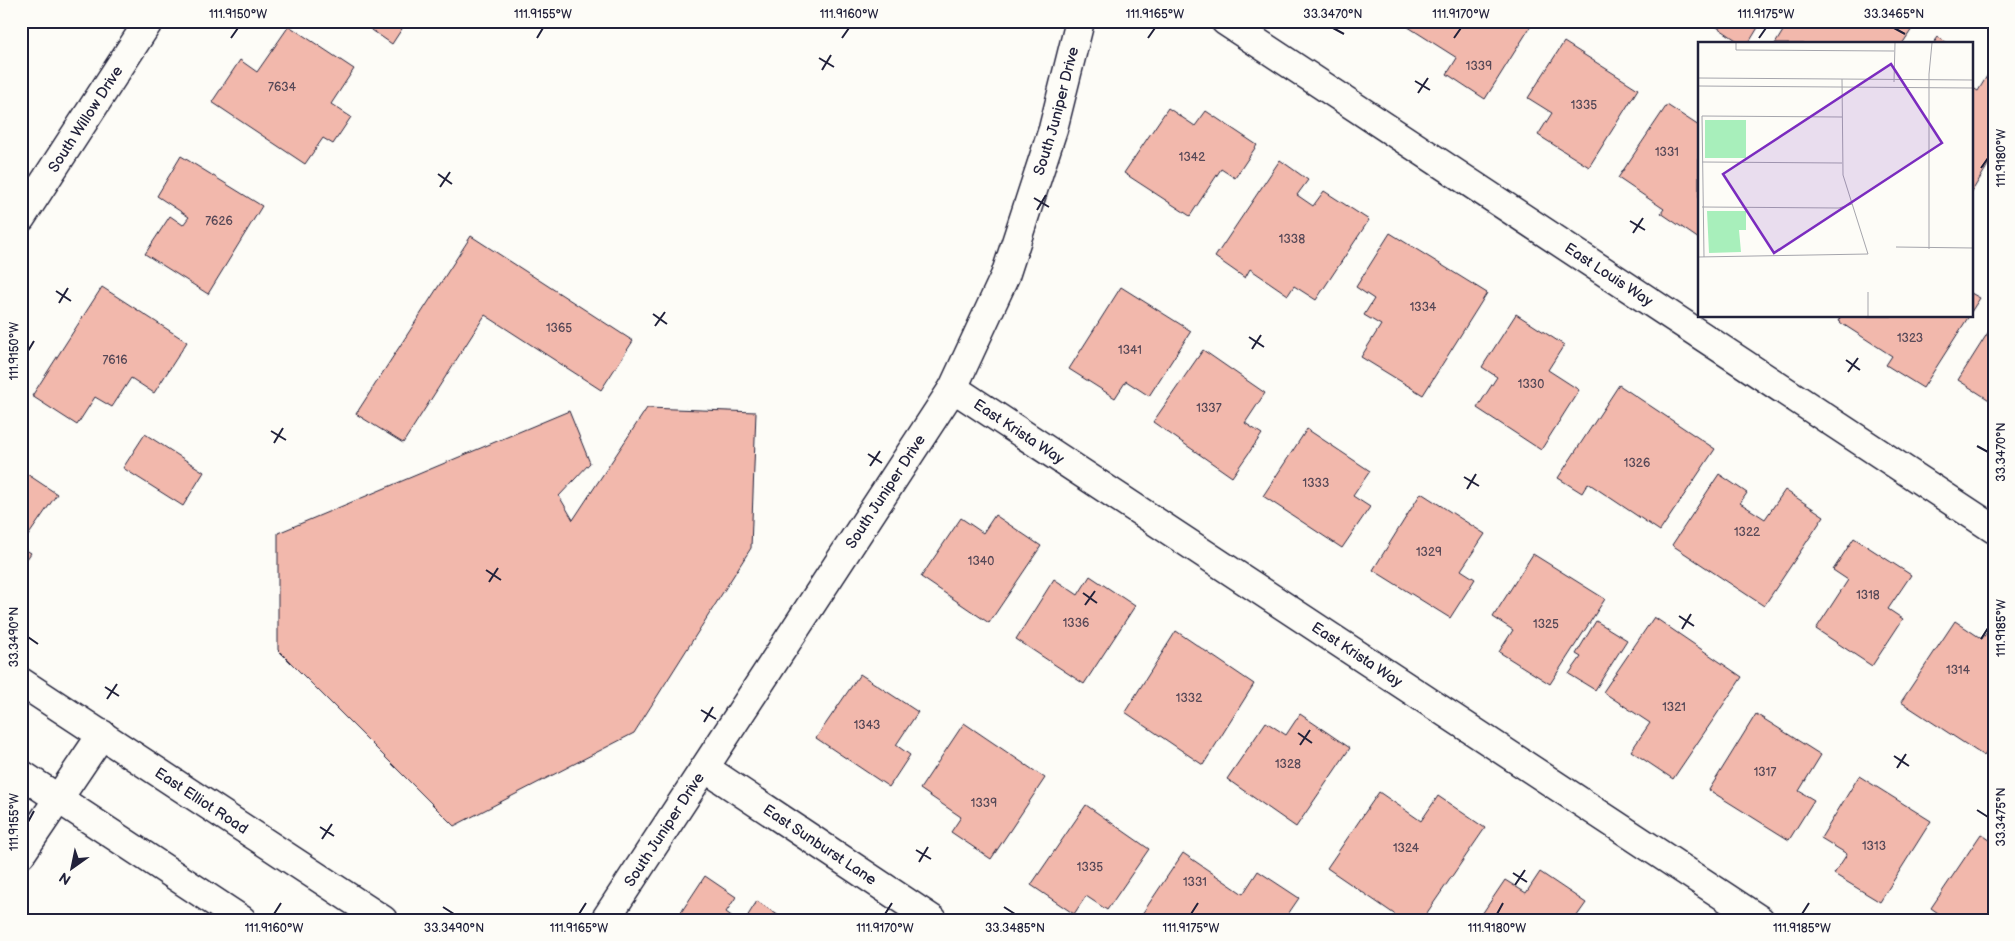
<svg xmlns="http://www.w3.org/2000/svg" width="2015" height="941" font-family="'Balsamiq Sans',sans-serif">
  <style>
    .building { fill: #f2b8ac; stroke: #22223b }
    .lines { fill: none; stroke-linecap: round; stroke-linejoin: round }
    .street-casing { stroke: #22223b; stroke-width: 31 }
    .secondary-casing { stroke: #22223b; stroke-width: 31 }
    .street { stroke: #fdfcf7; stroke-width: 28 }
    .secondary { stroke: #fdfcf7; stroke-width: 28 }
    .ticks { fill: none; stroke: #22223b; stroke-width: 2 }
    .labels { text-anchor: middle; stroke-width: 4.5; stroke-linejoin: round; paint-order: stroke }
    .number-label { font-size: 12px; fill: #564857 }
    .street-label { font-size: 15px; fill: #22223b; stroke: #fdfcf7 }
    .inset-road { fill: none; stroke: #a5a5ac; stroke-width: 1 }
    .view { fill: #7b2cbf; fill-opacity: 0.15; stroke: #7b2cbf; stroke-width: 2.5 }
    .inset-edge { fill: none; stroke: #22223b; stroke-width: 2.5 }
    .neatline { fill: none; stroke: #22223b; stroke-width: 2 }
    .ticks-label { font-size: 12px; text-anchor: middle; fill: #22223b }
  </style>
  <rect width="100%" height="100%" fill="#fdfcf7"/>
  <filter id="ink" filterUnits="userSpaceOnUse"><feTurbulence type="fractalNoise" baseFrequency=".02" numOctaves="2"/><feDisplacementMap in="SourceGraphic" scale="10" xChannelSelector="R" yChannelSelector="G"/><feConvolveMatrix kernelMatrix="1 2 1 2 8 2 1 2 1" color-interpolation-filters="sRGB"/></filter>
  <g filter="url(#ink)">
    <path class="building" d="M 359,21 L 407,21 L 392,44 Z
      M 1407,21 L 1534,21 L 1485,99 L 1447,74 L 1457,58 L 1405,25 Z
      M 1708,21 L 1762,21 L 1748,44 L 1742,44 Z
      M 1789,21 L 1907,21 L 1914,26 L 1902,44 L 1775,44 Z
      M 289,26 L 354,69 L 331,104 L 351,117 L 333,144 L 323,138 L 305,164 L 212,102 L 240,60 L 257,72 Z
      M 1938,37 L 1949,44 L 1933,44 Z
      M 1564,42 L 1638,89 L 1589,167 L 1538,135 L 1552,113 L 1528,98 Z
      M 1993,66 L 1994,155 L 1971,193 L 1971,87 L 1978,91 Z
      M 1667,105 L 1699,126 L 1699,239 L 1661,213 L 1664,209 L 1618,178 Z
      M 1168,108 L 1195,126 L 1206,111 L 1257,145 L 1235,178 L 1221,169 L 1190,216 L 1124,173 Z
      M 181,156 L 262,206 L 208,294 L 145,254 L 170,216 L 183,225 L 189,217 L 157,196 Z
      M 1280,160 L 1308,180 L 1297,195 L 1313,206 L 1324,191 L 1369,220 L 1316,300 L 1294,286 L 1288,295 L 1250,269 L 1245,278 L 1215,257 Z
      M 1390,233 L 1487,293 L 1423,395 L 1361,357 L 1381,325 L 1364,315 L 1374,299 L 1356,287 Z
      M 471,236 L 633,341 L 601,390 L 485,315 L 403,443 L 356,414 Z
      M 102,287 L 187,342 L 154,393 L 131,378 L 112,407 L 95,397 L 77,425 L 32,396 Z
      M 1121,287 L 1191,331 L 1149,396 L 1126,381 L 1115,398 L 1069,369 Z
      M 1971,293 L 1980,298 L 1971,312 Z
      M 1516,314 L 1564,345 L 1548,370 L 1579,390 L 1541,450 L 1477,408 L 1497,377 L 1482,367 Z
      M 1841,316 L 1969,316 L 1923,388 L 1886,365 L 1892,356 L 1838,321 Z
      M 1994,323 L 1994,403 L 1958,380 Z
      M 1203,350 L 1265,393 L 1245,423 L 1262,434 L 1232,477 L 1153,422 Z
      M 1619,385 L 1715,449 L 1660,531 L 1588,483 L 1582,493 L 1558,478 Z
      M 647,408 L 756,412 L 751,548 L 634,733 L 454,826 L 278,650 L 278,533 L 569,411 L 590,463 L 559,496 L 573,520 Z
      M 1307,429 L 1370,471 L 1353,496 L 1370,507 L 1342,548 L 1263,496 Z
      M 145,434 L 204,472 L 183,506 L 123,468 Z
      M 21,470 L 57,494 L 21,546 Z
      M 1719,474 L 1747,493 L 1740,503 L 1765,519 L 1785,490 L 1824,516 L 1764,606 L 1672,545 Z
      M 1421,493 L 1485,534 L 1461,570 L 1475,579 L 1450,618 L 1373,570 Z
      M 995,515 L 1041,546 L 989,623 L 921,577 L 961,518 L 983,533 Z
      M 1854,538 L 1911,575 L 1888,609 L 1903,619 L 1872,666 L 1816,629 L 1848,580 L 1833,570 Z
      M 21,547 L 31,553 L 21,568 Z
      M 1533,554 L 1605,599 L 1550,684 L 1499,652 L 1513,630 L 1493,617 Z
      M 1090,576 L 1135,606 L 1084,684 L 1016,639 L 1054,579 L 1078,595 Z
      M 1654,617 L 1742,677 L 1673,779 L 1631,751 L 1650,723 L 1603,692 Z
      M 1596,621 L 1627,640 L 1595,690 L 1569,674 L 1581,657 L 1576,654 Z
      M 1955,621 L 1982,639 L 1991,626 L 1994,628 L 1994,741 L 1984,756 L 1901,702 Z
      M 1176,631 L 1254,684 L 1203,765 L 1125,712 Z
      M 860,674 L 918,712 L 896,745 L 910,755 L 889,787 L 816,738 Z
      M 1300,714 L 1350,748 L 1296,827 L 1227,779 L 1266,722 L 1286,735 Z
      M 1756,714 L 1821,755 L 1799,791 L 1814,800 L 1789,840 L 1709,790 Z
      M 964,723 L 1045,778 L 991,859 L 951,832 L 961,817 L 920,789 Z
      M 1859,776 L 1931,821 L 1880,902 L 1834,874 L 1847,854 L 1821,838 Z
      M 1379,792 L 1421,821 L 1438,796 L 1485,828 L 1422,920 L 1403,920 L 1327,868 Z
      M 1086,805 L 1149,849 L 1107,910 L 1086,896 L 1074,914 L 1031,885 Z
      M 1981,834 L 1994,843 L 1994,920 L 1948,920 L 1931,908 Z
      M 1183,853 L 1243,894 L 1258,871 L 1299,898 L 1284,920 L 1274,920 L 1269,916 L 1267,920 L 1138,920 Z
      M 1540,872 L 1586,903 L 1574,920 L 1478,920 L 1505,880 L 1526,893 Z
      M 705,876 L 736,897 L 726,912 L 737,920 L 676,920 Z
      M 757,901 L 785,920 L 745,920 Z"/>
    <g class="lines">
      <defs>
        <g id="street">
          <path id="s1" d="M 1225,21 L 1994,529"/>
          <path id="s2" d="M 21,218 L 149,21"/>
          <path id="s3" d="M 953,388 L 1760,920"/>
          <path id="s4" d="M 705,768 L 933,920"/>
          <path d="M 21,854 L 102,734"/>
          <path id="s5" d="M 605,920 L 953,388 L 1005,276 L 1053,129 L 1080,21"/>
        </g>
        <g id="secondary">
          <path id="s6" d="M 21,682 L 383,920"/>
          <path d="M 21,774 L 242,920"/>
        </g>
      </defs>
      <use href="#street" class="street-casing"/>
      <use href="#secondary" class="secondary-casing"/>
      <use href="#street" class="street"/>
      <use href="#secondary" class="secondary"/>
    </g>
  </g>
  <path class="ticks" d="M 1333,28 L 1344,34M 1894,28 L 1905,34M 231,38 L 238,28M 537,38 L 543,28M 842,38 L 849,28M 1148,38 L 1155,28M 1454,38 L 1461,28M 1759,38 L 1766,28M 819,58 L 834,67M 822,70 L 831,55M 1415,81 L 1430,90M 1418,93 L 1428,78M 1981,168 L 1988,158M 438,174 L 452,184M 440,187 L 450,172M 1034,198 L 1049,207M 1037,210 L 1046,195M 1630,221 L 1645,230M 1633,233 L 1643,218M 56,291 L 71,301M 59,303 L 68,288M 653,314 L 667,324M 655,326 L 665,312M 1249,337 L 1264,347M 1252,349 L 1261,335M 28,351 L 34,341M 1846,360 L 1860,370M 1848,372 L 1858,358M 271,431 L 286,440M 274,443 L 283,428M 1977,446 L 1988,452M 868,454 L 882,463M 870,466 L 880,451M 1464,477 L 1479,486M 1467,489 L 1476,474M 486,570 L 501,580M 489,582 L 498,568M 1083,593 L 1097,603M 1085,605 L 1095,591M 1679,616 L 1694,626M 1682,629 L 1691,614M 28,637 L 38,644M 1981,639 L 1988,628M 105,687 L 119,696M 107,699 L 117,684M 701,710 L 716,719M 704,722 L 713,707M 1298,733 L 1312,743M 1300,745 L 1310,730M 1894,756 L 1909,766M 1897,768 L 1906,754M 1977,810 L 1988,817M 28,822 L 34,811M 320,827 L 334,836M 322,839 L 332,824M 916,850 L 931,859M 919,862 L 928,847M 1513,873 L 1527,882M 1515,885 L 1525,870M 443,907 L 454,914M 1004,907 L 1015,914M 274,914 L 281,903M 579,914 L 586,903M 885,914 L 892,903M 1191,914 L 1198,903M 1497,914 L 1503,903M 1802,914 L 1809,903"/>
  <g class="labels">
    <g class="number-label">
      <text x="1479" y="70">1339</text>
      <text x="282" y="91">7634</text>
      <text x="1584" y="109">1335</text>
      <text x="1667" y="156">1331</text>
      <text x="1192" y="161">1342</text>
      <text x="219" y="225">7626</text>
      <text x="1292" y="243">1338</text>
      <text x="1423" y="311">1334</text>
      <text x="559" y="332">1365</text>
      <text x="1910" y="342">1323</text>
      <text x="1130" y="354">1341</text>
      <text x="115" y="364">7616</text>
      <text x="1531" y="388">1330</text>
      <text x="1209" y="412">1337</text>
      <text x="1637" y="467">1326</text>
      <text x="1316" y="487">1333</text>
      <text x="1747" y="536">1322</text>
      <text x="1429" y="556">1329</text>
      <text x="981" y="565">1340</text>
      <text x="1868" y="599">1318</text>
      <text x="1076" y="627">1336</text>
      <text x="1546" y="628">1325</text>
      <text x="1958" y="674">1314</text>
      <text x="1189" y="702">1332</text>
      <text x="1674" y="711">1321</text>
      <text x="867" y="729">1343</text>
      <text x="1288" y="768">1328</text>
      <text x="1765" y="776">1317</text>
      <text x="984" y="807">1339</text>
      <text x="1874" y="850">1313</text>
      <text x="1406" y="852">1324</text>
      <text x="1090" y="871">1335</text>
      <text x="1195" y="886">1331</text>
    </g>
    <g class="street-label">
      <text dy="5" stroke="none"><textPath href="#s5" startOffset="932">South Juniper Drive</textPath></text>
      <text dy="5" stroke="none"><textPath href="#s2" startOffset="118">South Willow Drive</textPath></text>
      <text dy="5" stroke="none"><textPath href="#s1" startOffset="460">East Louis Way</textPath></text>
      <text dy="5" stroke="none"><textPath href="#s3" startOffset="79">East Krista Way</textPath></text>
      <text dy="5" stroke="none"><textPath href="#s5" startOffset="512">South Juniper Drive</textPath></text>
      <text dy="5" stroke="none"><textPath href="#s3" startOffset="484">East Krista Way</textPath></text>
      <text dy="5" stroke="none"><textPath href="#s6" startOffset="216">East Elliot Road</textPath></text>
      <text dy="5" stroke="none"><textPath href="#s5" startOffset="108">South Juniper Drive</textPath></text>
      <text dy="5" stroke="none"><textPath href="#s4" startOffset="138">East Sunburst Lane</textPath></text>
    </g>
  </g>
  <g transform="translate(1698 42)">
    <rect width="275" height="275" fill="#fdfcf7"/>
    <path d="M 7,78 L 48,78 L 48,116 L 7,116 ZM 9,169 L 48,169 L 48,188 L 41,188 L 43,210 L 11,211 Z" fill="#a8efbb"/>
    <path class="inset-road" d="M 38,1 L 38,8 L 196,9M 0,36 L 275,38M 196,40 L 197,1M 0,44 L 275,46M 4,120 L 144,121M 4,165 L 141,166 L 154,162M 198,205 L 275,206M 231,207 L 231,32 L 234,1M 0,215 L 170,212 L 145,133 L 144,37M 6,215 L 4,74 L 144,75M 170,274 L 170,250"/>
    <path class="view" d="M 193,22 L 244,101 L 76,211 L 25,132 Z"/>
    <rect width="275" height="275" class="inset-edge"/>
  </g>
  <rect width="2015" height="941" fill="none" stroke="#fdfcf7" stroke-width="55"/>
  <g transform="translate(72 868) rotate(213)" stroke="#fdfcf7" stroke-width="4" paint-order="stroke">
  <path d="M0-4L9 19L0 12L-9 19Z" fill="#22223b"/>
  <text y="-8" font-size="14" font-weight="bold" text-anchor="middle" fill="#22223b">N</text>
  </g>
  <rect x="28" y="28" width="1960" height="886" class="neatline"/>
  <g class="ticks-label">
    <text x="238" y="18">111.9150°W</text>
    <text x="543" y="18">111.9155°W</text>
    <text x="849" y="18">111.9160°W</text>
    <text x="1155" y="18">111.9165°W</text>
    <text x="1333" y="18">33.3470°N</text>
    <text x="1461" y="18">111.9170°W</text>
    <text x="1766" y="18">111.9175°W</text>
    <text x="1894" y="18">33.3465°N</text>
    <text transform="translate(2001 158) rotate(-90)" y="4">111.9180°W</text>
    <text transform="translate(14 351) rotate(-90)" y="4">111.9150°W</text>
    <text transform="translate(2001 452) rotate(-90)" y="4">33.3470°N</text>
    <text transform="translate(2001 628) rotate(-90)" y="4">111.9185°W</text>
    <text transform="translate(14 637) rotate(-90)" y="4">33.3490°N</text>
    <text transform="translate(2001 817) rotate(-90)" y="4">33.3475°N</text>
    <text transform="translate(14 822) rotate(-90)" y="4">111.9155°W</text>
    <text x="274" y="932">111.9160°W</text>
    <text x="454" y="932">33.3490°N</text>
    <text x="579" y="932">111.9165°W</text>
    <text x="885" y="932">111.9170°W</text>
    <text x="1015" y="932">33.3485°N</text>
    <text x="1191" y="932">111.9175°W</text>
    <text x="1497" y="932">111.9180°W</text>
    <text x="1802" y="932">111.9185°W</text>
  </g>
</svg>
